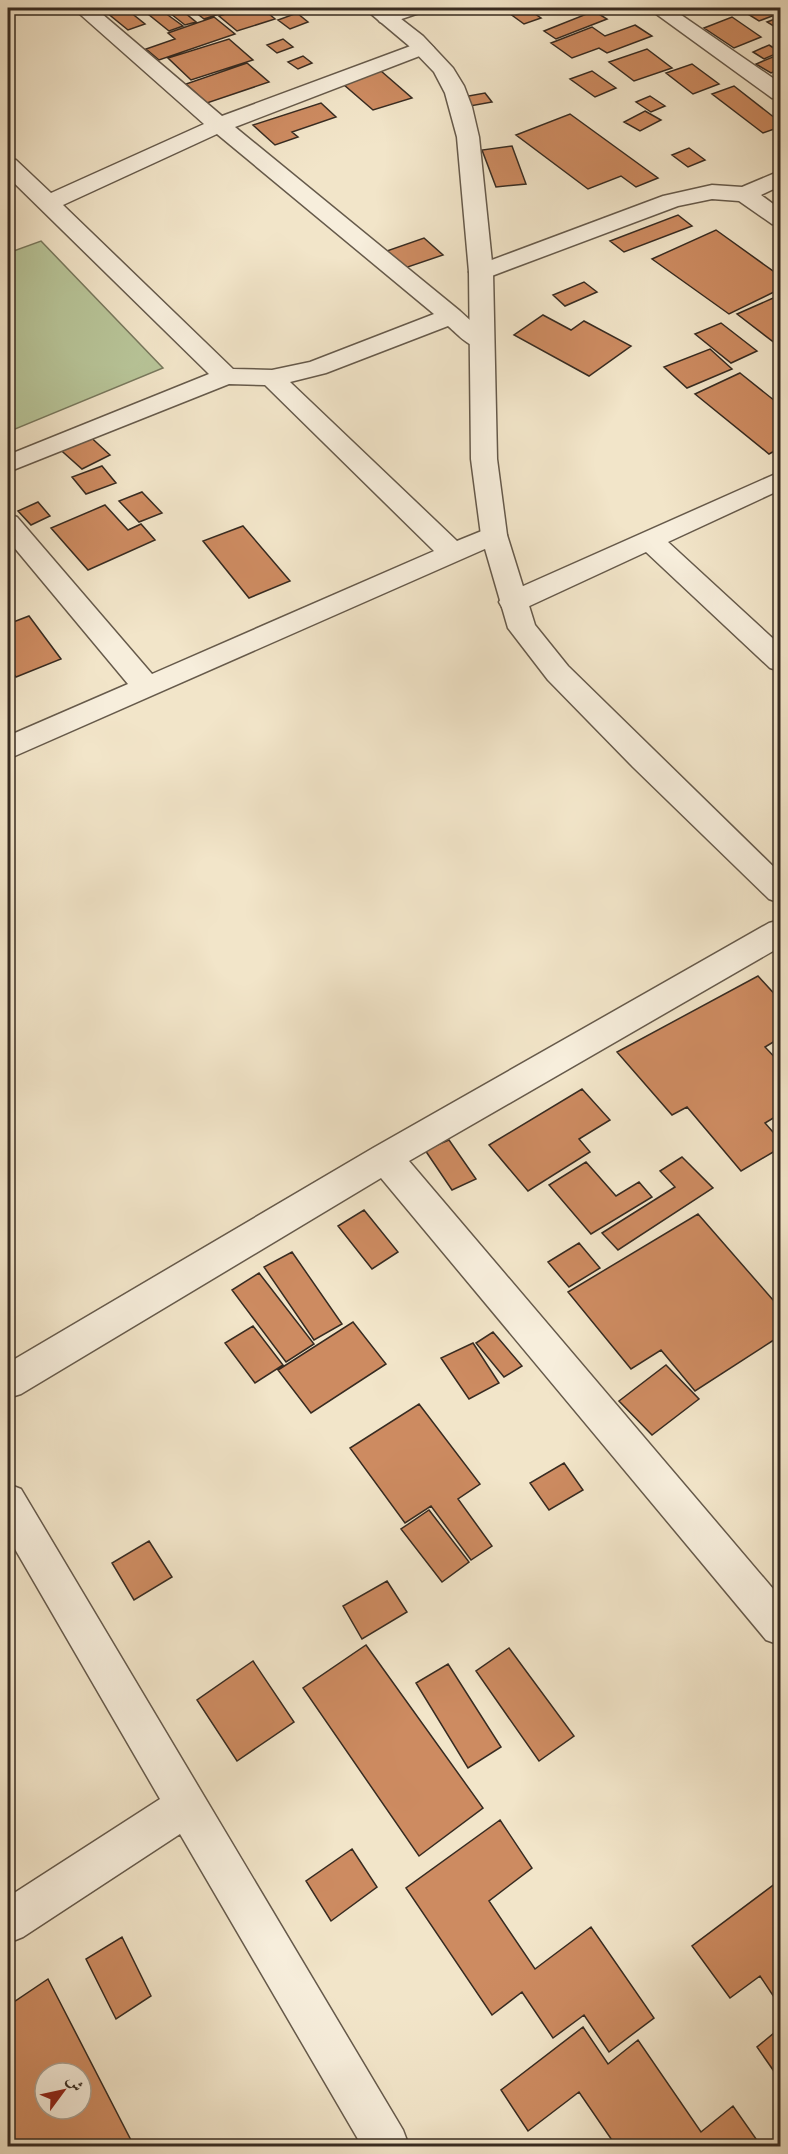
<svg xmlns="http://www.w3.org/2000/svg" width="788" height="2154" font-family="Cardo,Amiri,serif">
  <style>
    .green { fill: #b8c599; stroke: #78785d; stroke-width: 1.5 }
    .building { fill: #cd8b61; stroke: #372b21; stroke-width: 1.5; fill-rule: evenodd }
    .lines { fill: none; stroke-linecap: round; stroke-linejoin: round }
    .minor-casing { stroke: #665a4b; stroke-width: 3 }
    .tertiary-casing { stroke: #665a4b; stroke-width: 3 }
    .minor { fill: #f7eedc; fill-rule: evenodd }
    .tertiary { fill: #f7eedc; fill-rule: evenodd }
  </style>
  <rect width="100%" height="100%" fill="#f2e5c9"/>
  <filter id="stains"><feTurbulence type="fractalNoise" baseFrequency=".00333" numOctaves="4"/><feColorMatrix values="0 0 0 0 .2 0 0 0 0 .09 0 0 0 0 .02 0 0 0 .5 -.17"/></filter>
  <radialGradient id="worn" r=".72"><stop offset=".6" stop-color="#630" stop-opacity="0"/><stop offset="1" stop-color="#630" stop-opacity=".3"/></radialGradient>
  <path class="green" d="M 41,241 L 163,368 L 8,432 L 8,253 Z"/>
  <path class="building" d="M 119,8 L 125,8 L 145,24 L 128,30 L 106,12 Z
    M 175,8 L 179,8 L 196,22 L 185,25 L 166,10 Z
    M 190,8 L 238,8 L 204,19 Z
    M 245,8 L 262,8 L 275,19 L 237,31 L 219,16 Z
    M 502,8 L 526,8 L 541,18 L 524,24 Z
    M 738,8 L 780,8 L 780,13 L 759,21 Z
    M 161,10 L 183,26 L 169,31 L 148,14 Z
    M 594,11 L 607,19 L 556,39 L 544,31 Z
    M 297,13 L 308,22 L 290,29 L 278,20 Z
    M 214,17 L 235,34 L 159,60 L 146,49 L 175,39 L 168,33 Z
    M 732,17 L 761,37 L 734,48 L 704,28 Z
    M 780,17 L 780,30 L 767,22 Z
    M 635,25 L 652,36 L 607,53 L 599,48 L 572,58 L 551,43 L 592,27 L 605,36 Z
    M 229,39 L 253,60 L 191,80 L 168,58 Z
    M 283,39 L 293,47 L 277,53 L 267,45 Z
    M 769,45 L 780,52 L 764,59 L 753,52 Z
    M 647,49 L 672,68 L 634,81 L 609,62 Z
    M 780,54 L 780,69 L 771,73 L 756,64 Z
    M 303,56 L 312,63 L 298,69 L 288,62 Z
    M 247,63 L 269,82 L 207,103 L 186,84 Z
    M 692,64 L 719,84 L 693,94 L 666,73 Z
    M 381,71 L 412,98 L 373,110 L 343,84 Z
    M 592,71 L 616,88 L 595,97 L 570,79 Z
    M 734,86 L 780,122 L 780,127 L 763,133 L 712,94 Z
    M 485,93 L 492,102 L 470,106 L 463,97 Z
    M 650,96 L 665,106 L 651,112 L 636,102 Z
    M 321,103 L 336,117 L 292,132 L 298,137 L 275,145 L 253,125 Z
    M 645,111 L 661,120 L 640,131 L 624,122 Z
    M 570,114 L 658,178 L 636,187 L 621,176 L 588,189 L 516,135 Z
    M 512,146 L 526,184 L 496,187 L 482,150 Z
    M 689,148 L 705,160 L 688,167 L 672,155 Z
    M 678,215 L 692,226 L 624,252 L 610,241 Z
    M 716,230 L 780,276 L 780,289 L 729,314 L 652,259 Z
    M 424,238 L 443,255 L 399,270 L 381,253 Z
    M 584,282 L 597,292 L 565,306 L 553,295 Z
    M 780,295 L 780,347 L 737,314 Z
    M 543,315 L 571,330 L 584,321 L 631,346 L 589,376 L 514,335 Z
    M 721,323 L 757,351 L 731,363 L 695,334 Z
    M 710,349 L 732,369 L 687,388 L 664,367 Z
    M 740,373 L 780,405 L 780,448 L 769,454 L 695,394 Z
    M 84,431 L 110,455 L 82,469 L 55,445 Z
    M 102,466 L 116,483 L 86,494 L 72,477 Z
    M 142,492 L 162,513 L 139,522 L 119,501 Z
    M 38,502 L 50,516 L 31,525 L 18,511 Z
    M 105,505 L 128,530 L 141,524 L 155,540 L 88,570 L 51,528 Z
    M 243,526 L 290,581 L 249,598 L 203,541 Z
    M 29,616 L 61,659 L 16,677 L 8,666 L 8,624 Z
    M 758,976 L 780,1000 L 780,1038 L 765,1047 L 780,1063 L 780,1114 L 765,1123 L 780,1140 L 780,1148 L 741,1171 L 687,1107 L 672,1115 L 617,1052 Z
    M 582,1089 L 610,1120 L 579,1139 L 590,1152 L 528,1191 L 489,1145 Z
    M 449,1140 L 476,1179 L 452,1190 L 425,1150 Z
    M 682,1157 L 713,1188 L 618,1250 L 602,1233 L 675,1187 L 660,1171 Z
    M 586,1162 L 616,1196 L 639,1182 L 652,1197 L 591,1234 L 549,1185 Z
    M 364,1210 L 398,1252 L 372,1269 L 338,1226 Z
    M 698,1214 L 780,1308 L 780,1336 L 695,1391 L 661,1350 L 631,1369 L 568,1292 Z
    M 579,1243 L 600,1268 L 569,1287 L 548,1262 Z
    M 292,1252 L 342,1324 L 314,1340 L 264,1267 Z
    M 259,1273 L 314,1344 L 286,1362 L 232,1290 Z
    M 353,1322 L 386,1364 L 311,1413 L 278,1370 Z
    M 253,1326 L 283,1365 L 255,1383 L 225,1343 Z
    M 493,1332 L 522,1366 L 504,1377 L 476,1343 Z
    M 473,1343 L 499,1383 L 469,1399 L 441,1358 Z
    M 666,1365 L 699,1399 L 652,1435 L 619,1401 Z
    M 419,1404 L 480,1484 L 458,1499 L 492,1546 L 471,1560 L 431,1506 L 405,1523 L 350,1448 Z
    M 564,1463 L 583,1490 L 549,1510 L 530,1483 Z
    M 429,1510 L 469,1562 L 442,1582 L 401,1529 Z
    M 149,1541 L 172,1577 L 134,1600 L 112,1563 Z
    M 387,1581 L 407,1612 L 362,1639 L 343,1606 Z
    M 366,1645 L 483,1808 L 419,1856 L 303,1688 Z
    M 509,1648 L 574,1736 L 539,1761 L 476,1671 Z
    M 253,1661 L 294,1722 L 237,1761 L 197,1700 Z
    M 448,1664 L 501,1747 L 468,1768 L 416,1683 Z
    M 500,1820 L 532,1868 L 489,1901 L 535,1969 L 591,1927 L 654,2018 L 609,2052 L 584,2015 L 553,2038 L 522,1992 L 492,2015 L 406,1888 Z
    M 352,1849 L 377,1887 L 331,1921 L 306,1881 Z
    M 780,1880 L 780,2006 L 760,1976 L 730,1998 L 692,1946 Z
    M 122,1937 L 151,1996 L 116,2019 L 86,1959 Z
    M 48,1979 L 134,2146 L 15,2146 L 8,2131 L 8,2006 ZM 45,2073 L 81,2073 L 81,2109 L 45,2109 Z
    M 583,2027 L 608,2064 L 638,2040 L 701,2132 L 733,2106 L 761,2146 L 616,2146 L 579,2092 L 528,2131 L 501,2090 Z
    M 780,2028 L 780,2080 L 757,2047 Z"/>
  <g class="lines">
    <defs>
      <path id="minor" d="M 73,8 L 95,8 L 222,116 L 416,44 L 423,42 L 430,44 L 434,48 L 430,52 L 235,127 L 460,311 L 494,342 L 491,347 C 472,352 461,337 448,326 L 326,373 L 290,382 L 457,541 L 494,526 L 503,529 L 507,535 L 503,541 L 8,759 L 8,736 L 128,684 L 8,540 L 8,514 L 17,517 L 152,674 L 434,551 L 265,385 L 229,384 L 8,472 L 8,455 L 209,374 L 8,177 L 8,158 L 16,160 L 51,193 L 204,124 ZM 217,134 L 434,314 L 310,362 L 272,370 L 233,369 L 63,205 Z
        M 397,8 L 425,8 L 422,12 L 387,24 L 380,22 L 377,18 L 380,14 Z
        M 648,8 L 671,8 L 780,83 L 780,99 L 772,98 Z
        M 780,171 L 780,186 L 761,195 L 780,209 L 780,226 L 772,224 L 739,201 L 712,199 L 678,206 L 489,277 L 481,279 L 473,277 L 469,272 L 473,267 L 663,196 L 712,185 L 742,187 Z
        M 780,472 L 780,490 L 668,542 L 780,645 L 780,671 L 770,668 L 646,552 L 523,609 L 513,611 L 503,609 L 499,602 L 503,595 Z
        M 780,920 L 780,947 L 409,1161 L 780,1597 L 780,1645 L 766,1640 L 381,1178 L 21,1394 L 8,1398 L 8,1363 L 373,1148 L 769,923 Z
        M 8,1484 L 21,1489 L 403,2130 L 409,2146 L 362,2146 L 180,1834 L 23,1937 L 8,1943 L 8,1897 L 160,1799 L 8,1537 Z"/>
      <path id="tertiary" d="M 364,8 L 387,8 L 423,36 L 453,68 L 464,86 L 472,107 L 479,137 L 493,272 L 497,459 L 507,535 L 535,625 L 568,666 L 780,873 L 780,903 L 769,899 L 633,767 L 548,680 L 508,628 L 481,535 L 471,459 L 469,272 L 457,137 L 445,93 L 434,72 L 408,45 Z"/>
    </defs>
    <use href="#minor" class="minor-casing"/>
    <use href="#tertiary" class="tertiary-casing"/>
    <use href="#minor" class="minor"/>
    <use href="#tertiary" class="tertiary"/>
  </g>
  <rect width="788" height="2154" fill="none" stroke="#f2e5c9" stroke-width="30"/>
  <rect x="9" y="9" width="770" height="2136" fill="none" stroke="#372b21" stroke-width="3"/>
  <rect x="15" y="15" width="758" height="2124" fill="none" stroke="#372b21" stroke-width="1.5"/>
  <g transform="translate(63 2091) rotate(57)"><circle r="28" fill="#f7eedc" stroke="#aaa091" stroke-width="1.5"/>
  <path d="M0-4.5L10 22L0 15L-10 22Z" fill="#8f2418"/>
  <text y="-9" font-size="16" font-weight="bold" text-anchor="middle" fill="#372b21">ش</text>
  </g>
  <rect width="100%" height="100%" filter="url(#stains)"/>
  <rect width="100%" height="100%" fill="url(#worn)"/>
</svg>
